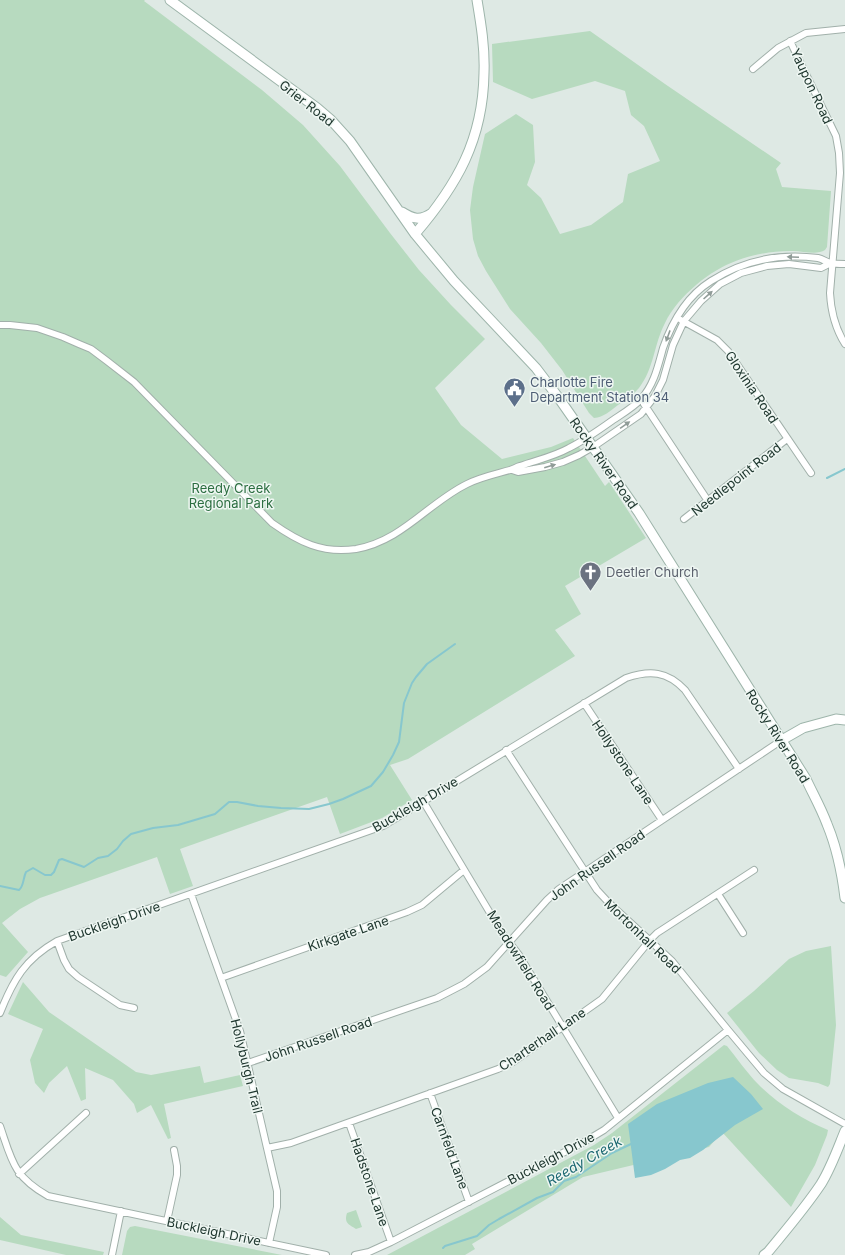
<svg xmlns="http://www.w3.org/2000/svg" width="845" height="1255" font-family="Inter,sans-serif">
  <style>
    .green { fill: #b7dabf }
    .water { fill: #87c7ce }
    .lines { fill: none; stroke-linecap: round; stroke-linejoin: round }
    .stream { stroke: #87c7ce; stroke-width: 2 }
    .street-casing { stroke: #a1b0aa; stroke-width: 8 }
    .secondary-casing { stroke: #9eb5ab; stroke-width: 11 }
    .street { stroke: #fff; stroke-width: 6 }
    .secondary { stroke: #fff; stroke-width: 9 }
    .oneway { fill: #909c98 }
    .labels { text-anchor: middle; stroke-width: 3; stroke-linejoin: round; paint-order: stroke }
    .street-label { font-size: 13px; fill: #203830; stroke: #eef6f2 }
    .service-label { font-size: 13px; fill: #4e5e75; stroke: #eef6f2; text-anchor: start }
    .park-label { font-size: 13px; fill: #2c6e41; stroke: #eef6f2 }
    .worship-label { font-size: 13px; fill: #5b616d; stroke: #eef6f2; text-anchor: start }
    .water-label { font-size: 14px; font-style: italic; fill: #1d6972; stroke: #eef6f2 }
  </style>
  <rect width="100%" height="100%" fill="#dee9e4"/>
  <path class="green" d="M 0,0 L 145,0 L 144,1 L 262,90 L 303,125 L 340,166 L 390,233 L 419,270 L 451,305 L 485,339 L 435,388 L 461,425 L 502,459 L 551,447 L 573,438 L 605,486 L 609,482 L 646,538 L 565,586 L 581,614 L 555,630 L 575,656 L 408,759 L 390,765 L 412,800 L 382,818 L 340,834 L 327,797 L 180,849 L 193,886 L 170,894 L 157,857 L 40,898 L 20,909 L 2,923 L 28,952 L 6,977 L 0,975 Z
    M 590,31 L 665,84 L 781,163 L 776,169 L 782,187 L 831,191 L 827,247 L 825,250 C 816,256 801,250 790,251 C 743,252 709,268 678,303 C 673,309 668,316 665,323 C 654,344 654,369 639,388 C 633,395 625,400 618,405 C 610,411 604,417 594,418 L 589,413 L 562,370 L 541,343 L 510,309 L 486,271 L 478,256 L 473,239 L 470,210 L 473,187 L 485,134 L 516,114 L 533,125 L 535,162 L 527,185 L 541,198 L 560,234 L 591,225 L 623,202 L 628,174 L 660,161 L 644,126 L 631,115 L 625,91 L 595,81 L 532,99 L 493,82 L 492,44 Z
    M 831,946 L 836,1025 L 830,1084 L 828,1087 L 818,1083 L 789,1078 L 777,1070 L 759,1053 L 727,1013 L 754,991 L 789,959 L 806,951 Z
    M 23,982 L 49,1012 L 136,1072 L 151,1075 L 200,1066 L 204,1083 L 240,1075 L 243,1086 L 164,1104 L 171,1138 L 168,1139 L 151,1105 L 137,1113 L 134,1104 L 113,1080 L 85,1068 L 86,1099 L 81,1101 L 67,1066 L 49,1083 L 44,1093 L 35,1083 L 30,1060 L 43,1029 L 8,1014 Z
    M 724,1045 L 727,1046 C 737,1058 747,1073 758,1084 C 778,1104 802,1119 828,1130 L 827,1135 L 815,1165 L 791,1207 L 722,1132 L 709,1147 L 583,1177 L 472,1244 L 475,1249 L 465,1255 L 387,1255 L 594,1145 L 612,1133 Z
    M 356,1210 L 362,1227 L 356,1229 C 348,1224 344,1223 347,1213 Z
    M 0,1217 L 21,1235 L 104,1252 L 103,1255 L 66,1255 L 0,1240 Z
    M 135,1226 L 282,1255 L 122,1255 L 127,1231 L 130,1227 Z"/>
  <path class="water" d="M 733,1077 L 751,1094 L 763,1109 L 735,1125 L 703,1150 L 690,1158 L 680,1160 L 665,1169 L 651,1175 L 635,1178 L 628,1124 L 657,1104 L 708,1083 Z"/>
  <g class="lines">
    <path class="stream" d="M 827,478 L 845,469
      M 0,886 L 19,890 C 24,886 23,878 26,872 L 33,868 L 45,875 L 51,875 L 54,872 L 59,860 L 62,859 L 84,867 L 98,858 L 108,856 L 117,849 L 123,841 L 131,834 L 153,828 L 178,825 L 215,814 L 229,802 L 237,802 L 258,806 L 281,808 L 309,809 L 329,804 L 343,799 L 371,786 L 383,772 L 393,755 L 399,742 L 404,703 L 412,683 L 416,677 L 427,664 L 455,644
      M 443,1248 L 445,1246 L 477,1236 L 489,1225 L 499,1219 L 537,1198 L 553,1192 L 564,1181 L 576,1177 L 612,1153 L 631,1144"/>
    <defs>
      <path id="street" d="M 790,41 L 836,136 L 839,153 L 840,173 L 830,293 C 831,312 835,328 845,344
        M 753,69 L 778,48 L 806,33 L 845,29
        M 681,320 L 717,340 L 728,351 L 811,473
        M 0,325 L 10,325 L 37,328 L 63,337 L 79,344 L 91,349 L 107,361 L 134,382 L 272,523 C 299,542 322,554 356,549 C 402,541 428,503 467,484 C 481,477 496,474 510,470 C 514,469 516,467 520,466 C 536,460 553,457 569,448 C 585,440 599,430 613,420 C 622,414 634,407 641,399 C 654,385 658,366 663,348 C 672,322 687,296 711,281 C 744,260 779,253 818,258 C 823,259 826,262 831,263 C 835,264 840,264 845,264
        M 644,404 L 708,501
        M 512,470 L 518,472 L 545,467 L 563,462 L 579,455 L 593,447 L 641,414 L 655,396 L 663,380 L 673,345 L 684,321 L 701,301 L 720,284 L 741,273 L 767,266 L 789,264 L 821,268 L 831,263
        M 684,519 L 787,439
        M 584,703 L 662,820
        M 506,750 L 597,890 L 609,903 L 672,961 L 728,1030 L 764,1073 L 783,1089 L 845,1124
        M 423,801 L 502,933 L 519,955 L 618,1118
        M 191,894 L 240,1031 L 267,1148 L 277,1191 L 277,1207 L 269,1243
        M 718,894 L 743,933
        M 57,941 L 64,960 L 69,969 L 78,977 L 120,1005 L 134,1008
        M 221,978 L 407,912 L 422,905 L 464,870
        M 0,1013 C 13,980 25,959 57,941 L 383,826 L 626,678 C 650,670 667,671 685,690 L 739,769
        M 248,1063 L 437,998 L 464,984 L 487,967 L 547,900 L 559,889 L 782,740
        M 430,1093 L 469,1202
        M 349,1123 L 391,1242
        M 0,1126 C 12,1161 13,1176 48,1196 L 326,1255
        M 267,1148 L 291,1143 L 498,1069 L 513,1062 L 602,999 L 650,940 L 657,933 L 754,870
        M 19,1174 L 86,1113
        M 167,1221 L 177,1175 L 177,1166 L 174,1150
        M 112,1255 L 121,1211
        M 355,1255 L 369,1252 L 391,1242 L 584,1142 L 604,1130 L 728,1030"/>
      <path id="secondary" d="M 170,0 L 317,108 L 331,120 L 350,141 L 415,234 L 454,281 L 536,368 L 558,397 L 639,513 L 806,779 C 813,794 821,808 827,824 C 837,848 842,873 845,898
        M 402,212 C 413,219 420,221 432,213
        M 415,234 C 457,185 483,140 484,73 C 485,48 481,24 477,0
        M 782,740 L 803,728 L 836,719 L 845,720
        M 764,1255 L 768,1252 C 786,1230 805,1208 821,1184 C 831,1168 838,1148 845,1131"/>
    </defs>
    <use href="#street" class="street-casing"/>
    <use href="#secondary" class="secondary-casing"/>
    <use href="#street" class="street"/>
    <use href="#secondary" class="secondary"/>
  </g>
  <defs><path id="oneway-solid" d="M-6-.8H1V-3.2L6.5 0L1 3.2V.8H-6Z"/></defs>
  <g class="oneway">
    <use href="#oneway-solid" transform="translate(793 257) rotate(-178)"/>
    <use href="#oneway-solid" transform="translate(708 295) rotate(-42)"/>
    <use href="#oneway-solid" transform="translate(668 336) rotate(110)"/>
    <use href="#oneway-solid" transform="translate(625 425) rotate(-35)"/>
    <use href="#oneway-solid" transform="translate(550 466) rotate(-16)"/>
  </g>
  <defs>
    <symbol id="civic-pin" viewBox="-11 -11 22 30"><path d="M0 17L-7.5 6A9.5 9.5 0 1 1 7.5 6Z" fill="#5c6f8a" stroke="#eef6f2"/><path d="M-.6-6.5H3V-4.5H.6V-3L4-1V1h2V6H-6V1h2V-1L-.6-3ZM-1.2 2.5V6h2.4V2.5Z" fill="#fff"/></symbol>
    <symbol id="church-pin" viewBox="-11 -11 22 30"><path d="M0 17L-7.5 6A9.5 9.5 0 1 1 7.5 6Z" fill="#6b7280" stroke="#eef6f2"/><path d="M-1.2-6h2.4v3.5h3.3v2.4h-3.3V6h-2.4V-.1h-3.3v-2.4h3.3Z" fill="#fff"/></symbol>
  </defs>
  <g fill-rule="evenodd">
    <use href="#civic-pin" x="502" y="376" width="25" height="34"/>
    <use href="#church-pin" x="578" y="560" width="25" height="34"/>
  </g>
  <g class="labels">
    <g class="street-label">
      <text transform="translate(812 86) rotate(65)" y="5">Yaupon Road</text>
      <text transform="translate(307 103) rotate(38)" y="5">Grier Road</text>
      <text transform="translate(752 387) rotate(56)" y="5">Gloxinia Road</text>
      <text transform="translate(604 463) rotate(55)" y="5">Rocky River Road</text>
      <text transform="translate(736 479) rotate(-38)" y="5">Needlepoint Road</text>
      <text transform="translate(778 736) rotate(58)" y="5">Rocky River Road</text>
      <text transform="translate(623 762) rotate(56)" y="5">Hollystone Lane</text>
      <text transform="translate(415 804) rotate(-30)" y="5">Buckleigh Drive</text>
      <text transform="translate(597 865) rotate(-35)" y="5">John Russell Road</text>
      <text transform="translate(114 921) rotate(-19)" y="5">Buckleigh Drive</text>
      <text transform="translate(348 933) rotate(-19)" y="5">Kirkgate Lane</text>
      <text transform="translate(643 936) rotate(44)" y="5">Mortonhall Road</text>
      <text transform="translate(521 960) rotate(58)" y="5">Meadowfield Road</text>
      <text transform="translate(318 1039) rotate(-19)" y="5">John Russell Road</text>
      <text transform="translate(542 1039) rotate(-34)" y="5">Charterhall Lane</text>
      <text transform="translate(247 1066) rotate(76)" y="5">Hollyburgh Trail</text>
      <text transform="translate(450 1148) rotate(70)" y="5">Carnfeld Lane</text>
      <text transform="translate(551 1158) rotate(-28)" y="5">Buckleigh Drive</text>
      <text transform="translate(370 1182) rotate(71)" y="5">Hadstone Lane</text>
      <text transform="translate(214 1231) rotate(12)" y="5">Buckleigh Drive</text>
    </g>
    <g class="service-label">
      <text x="530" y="387">Charlotte Fire<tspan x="530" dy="15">Department Station 34</tspan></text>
    </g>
    <g class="park-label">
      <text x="231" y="493">Reedy Creek<tspan x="231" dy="15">Regional Park</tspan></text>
    </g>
    <g class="worship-label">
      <text x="606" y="577">Deetler Church</text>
    </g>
    <g class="water-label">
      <text transform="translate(584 1161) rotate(-30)" y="5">Reedy Creek</text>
    </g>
  </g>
</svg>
